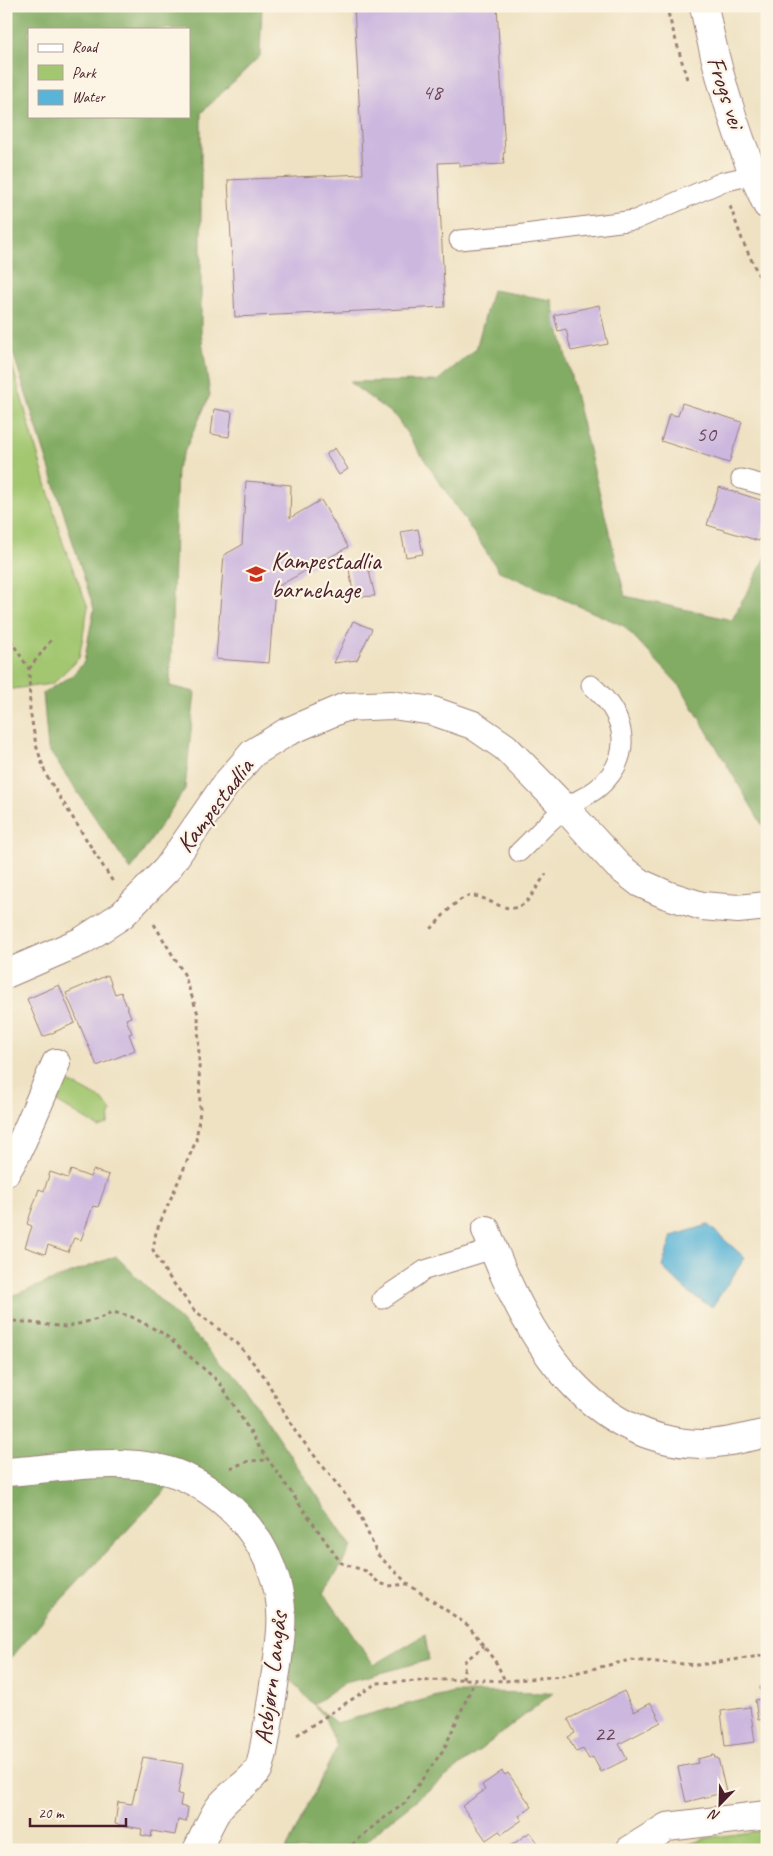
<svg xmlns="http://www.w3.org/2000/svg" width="773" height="1856" font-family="Caveat,sans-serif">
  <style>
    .green { fill: #a3c771; stroke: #76734e }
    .forest { fill: #82ac63; stroke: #666647; fill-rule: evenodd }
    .water { fill: #59b4d7; stroke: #526a81 }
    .building { fill: #ccb7df }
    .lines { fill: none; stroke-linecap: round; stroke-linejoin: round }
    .lane-casing { stroke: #9c8077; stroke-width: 21 }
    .street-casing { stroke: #9c8077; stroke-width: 30 }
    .path { stroke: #9c8077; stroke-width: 3; stroke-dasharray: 4 4; stroke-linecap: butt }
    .lane { stroke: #fff; stroke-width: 19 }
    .street { stroke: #fff; stroke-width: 28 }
    .labels { text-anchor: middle; stroke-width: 4.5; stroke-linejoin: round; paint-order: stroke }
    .number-label { font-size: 22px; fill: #6a4558 }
    .street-label { font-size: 25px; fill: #4a1f2b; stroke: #fcf5e5 }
    .poi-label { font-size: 25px; fill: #4a1f2b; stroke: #fcf5e5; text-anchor: start }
  </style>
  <rect width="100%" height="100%" fill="#fcf5e5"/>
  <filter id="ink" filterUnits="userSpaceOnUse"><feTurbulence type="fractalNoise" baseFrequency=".02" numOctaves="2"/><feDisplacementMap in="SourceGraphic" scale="10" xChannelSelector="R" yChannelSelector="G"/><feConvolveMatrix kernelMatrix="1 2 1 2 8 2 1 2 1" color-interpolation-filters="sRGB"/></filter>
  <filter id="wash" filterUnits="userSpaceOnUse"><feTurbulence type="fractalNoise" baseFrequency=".0096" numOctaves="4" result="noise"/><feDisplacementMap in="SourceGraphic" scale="20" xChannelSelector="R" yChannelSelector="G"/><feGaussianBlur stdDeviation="1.12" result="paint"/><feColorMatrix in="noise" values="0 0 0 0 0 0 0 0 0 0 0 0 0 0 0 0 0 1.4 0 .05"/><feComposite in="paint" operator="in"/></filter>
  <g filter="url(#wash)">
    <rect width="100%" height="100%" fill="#efe2c3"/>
    <path class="green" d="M 6,359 L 11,361 L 63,543 L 88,607 L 79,658 L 52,684 L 12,689 L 6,685 Z
      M 67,1081 L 103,1100 L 111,1111 L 108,1124 L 100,1128 L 57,1102 Z
      M 767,1830 L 767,1850 L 672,1850 L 707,1838 Z"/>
    <path class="forest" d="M 6,6 L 262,6 L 260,56 L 201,113 L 201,333 L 210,395 L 177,468 L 170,686 L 195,692 L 185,789 L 131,870 L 48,749 L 43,693 L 72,676 L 84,662 L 94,609 L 13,353 L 6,349 ZM 29,29 L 189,29 L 189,116 L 29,116 Z
      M 492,290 L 552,300 L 625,596 L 732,620 L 767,555 L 767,833 L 681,687 L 624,626 L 499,571 L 396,417 L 349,382 L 437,381 L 476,349 Z
      M 116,1256 L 238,1378 L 352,1547 L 324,1593 L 374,1665 L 425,1635 L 429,1660 L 345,1682 L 314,1704 L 336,1723 L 453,1692 L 553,1693 L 384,1825 L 358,1850 L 286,1850 L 337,1747 L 324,1716 L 292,1681 L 290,1674 L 238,1495 L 187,1467 L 61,1600 L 6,1664 L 6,1298 Z"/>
    <path class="water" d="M 708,1225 L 745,1258 L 712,1307 L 689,1293 L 662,1267 L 672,1236 Z"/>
    <g id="blocks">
      <path class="building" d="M 354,6 L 497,6 L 505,153 L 503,153 L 504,164 L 460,166 L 460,162 L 438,163 L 445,307 L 235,317 L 228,180 L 363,174 Z
        M 599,305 L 608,344 L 571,351 L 566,329 L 558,331 L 554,315 Z
        M 682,403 L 742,422 L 729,463 L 661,441 L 669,414 L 678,416 Z
        M 214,409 L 232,412 L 229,437 L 211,434 Z
        M 335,448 L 348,469 L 339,475 L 326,454 Z
        M 246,481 L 291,485 L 290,518 L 321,500 L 348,547 L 275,588 L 269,663 L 216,659 L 224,555 L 242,545 Z
        M 719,487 L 767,502 L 767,516 L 759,541 L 707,525 Z
        M 418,529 L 423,554 L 406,557 L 401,532 Z
        M 366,558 L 375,596 L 354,597 L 349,569 Z
        M 353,621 L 372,629 L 357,660 L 334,663 Z
        M 108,975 L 115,994 L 121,992 L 131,1017 L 126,1019 L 132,1033 L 129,1034 L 135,1050 L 97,1066 L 66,993 Z
        M 59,985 L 75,1023 L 43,1037 L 27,999 Z
        M 71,1170 L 90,1177 L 93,1170 L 109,1175 L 98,1207 L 93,1206 L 81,1240 L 74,1238 L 68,1252 L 48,1245 L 45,1254 L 25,1247 L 32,1226 L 27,1224 L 39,1189 L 44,1191 L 50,1172 L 68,1178 Z
        M 767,1686 L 767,1726 L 766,1726 L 765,1719 L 758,1720 L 755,1700 L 762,1699 L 760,1687 Z
        M 624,1691 L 634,1712 L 651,1703 L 661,1722 L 619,1744 L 627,1759 L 601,1772 L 593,1757 L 589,1759 L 583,1749 L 576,1752 L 568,1737 L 575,1733 L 568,1719 Z
        M 750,1707 L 755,1742 L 725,1746 L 721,1711 Z
        M 714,1755 L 715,1758 L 718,1758 L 726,1792 L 686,1802 L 678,1767 L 698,1763 L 697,1759 Z
        M 143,1757 L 183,1764 L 178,1794 L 182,1795 L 180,1806 L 188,1808 L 186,1822 L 178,1820 L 175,1835 L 152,1831 L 151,1837 L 141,1835 L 142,1829 L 115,1824 L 118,1802 L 132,1804 Z
        M 502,1771 L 505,1775 L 508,1773 L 532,1807 L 519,1816 L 522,1820 L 502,1834 L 499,1831 L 486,1840 L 462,1806 L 485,1790 L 482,1785 Z
        M 530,1832 L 543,1850 L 505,1850 Z"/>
    </g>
  </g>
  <g filter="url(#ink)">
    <use href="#blocks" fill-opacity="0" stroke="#9c8077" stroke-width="1"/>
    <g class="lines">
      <defs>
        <path id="lane" d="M 459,240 L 517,235 L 635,220 L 722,182 L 753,175
          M 741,479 L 767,486
          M 519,852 C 534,838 549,820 567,807 C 577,800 590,795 599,787 C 636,754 625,714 591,685
          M 382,1299 L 425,1270 L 493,1249"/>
        <path id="street" d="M 704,6 C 717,74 738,142 767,205
          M 6,974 L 82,941 L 122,915 L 167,869 L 226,784 L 253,753 L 287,732 L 345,707 L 392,705 L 433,711 L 473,725 L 505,747 L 565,808 L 618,866 L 640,883 L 667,895 L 702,906 L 738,909 L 767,906
          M 6,1172 L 17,1153 L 56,1063
          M 486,1230 C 522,1327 582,1440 700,1444 C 723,1444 745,1438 767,1433
          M 6,1472 C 49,1469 95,1461 138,1465 C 208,1472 265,1527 279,1594 C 284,1618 280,1642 277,1666 C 274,1682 264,1761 258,1770 C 248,1785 228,1794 218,1809 C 210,1821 204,1837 197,1850
          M 630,1850 L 667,1827 L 767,1815"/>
      </defs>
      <use href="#lane" class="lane-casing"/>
      <use href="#street" class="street-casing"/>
      <path class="path" d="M 666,6 L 687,79
        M 730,206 L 743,242 L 767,293
        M 6,633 L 29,669 L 30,710 L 36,745 L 46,775 L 113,882
        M 29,669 L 51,640
        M 154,924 L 184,974 L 198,1014 L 200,1111 L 196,1141 L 156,1232 L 153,1250 L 166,1273 L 194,1310 L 238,1344 L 264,1376 L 295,1431 L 359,1512 L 377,1554 L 408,1584 L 469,1626 L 497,1664 L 505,1681
        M 431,929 C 440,920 455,899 469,896 C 475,895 482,898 487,900 C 524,919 526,902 546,874
        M 6,1320 L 66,1327 L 98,1319 L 112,1312 L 130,1316 L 164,1334 L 220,1383 L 262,1451 L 341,1563 L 366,1571 L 379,1583 L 389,1586 L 407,1584
        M 230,1468 L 249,1461 L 267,1460
        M 463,1679 L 465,1661 L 484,1646
        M 297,1735 L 377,1683 L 463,1679 L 505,1681 L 562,1676 L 630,1660 L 698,1665 L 767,1655
        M 346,1850 L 376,1824 L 405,1803 L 444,1749 L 475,1680"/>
      <use href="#lane" class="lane"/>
      <use href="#street" class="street"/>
    </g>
  </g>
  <defs>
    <symbol id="school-bare" viewBox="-9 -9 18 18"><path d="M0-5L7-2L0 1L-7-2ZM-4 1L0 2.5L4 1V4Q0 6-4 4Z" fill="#c8321e" stroke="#fcf5e5" stroke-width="2.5" paint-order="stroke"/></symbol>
  </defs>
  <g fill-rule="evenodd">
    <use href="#school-bare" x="242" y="560" width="28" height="28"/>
  </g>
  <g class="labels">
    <g class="number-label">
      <text x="432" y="99">48</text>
      <text x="706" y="441">50</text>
      <text x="604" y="1741">22</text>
    </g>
    <g class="street-label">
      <text transform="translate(727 92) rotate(72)" y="9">Frogs vei</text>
      <text transform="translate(214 805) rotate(-53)" y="9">Kampestadlia</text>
      <text transform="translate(270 1678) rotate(-83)" y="9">Asbjørn Langås</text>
    </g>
    <g class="poi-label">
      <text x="271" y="569">Kampestadlia<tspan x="271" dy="29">barnehage</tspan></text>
    </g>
  </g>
  <rect width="773" height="1856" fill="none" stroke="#fcf5e5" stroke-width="25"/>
  <rect x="28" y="28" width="162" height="90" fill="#fcf5e5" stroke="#b59f9b"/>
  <rect x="38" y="44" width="25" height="8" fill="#ffffff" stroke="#b59f9b"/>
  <text x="72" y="52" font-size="15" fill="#4a1f2b">Road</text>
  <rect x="38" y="65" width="25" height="15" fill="#a3c771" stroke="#b59f9b"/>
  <text x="72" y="78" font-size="15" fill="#4a1f2b">Park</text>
  <rect x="38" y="90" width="25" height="15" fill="#59b4d7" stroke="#b59f9b"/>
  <text x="72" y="102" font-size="15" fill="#4a1f2b">Water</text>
  <g transform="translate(720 1804) rotate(203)" stroke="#fcf5e5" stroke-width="4" paint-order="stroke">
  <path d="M0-4L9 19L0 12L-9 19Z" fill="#4a1f2b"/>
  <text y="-8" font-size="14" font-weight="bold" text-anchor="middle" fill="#4a1f2b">N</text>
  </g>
  <path d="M30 1818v8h96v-8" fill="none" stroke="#4a1f2b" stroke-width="2.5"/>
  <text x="38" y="1818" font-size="15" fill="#4a1f2b" stroke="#fcf5e5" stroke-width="4" paint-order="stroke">20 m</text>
</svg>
